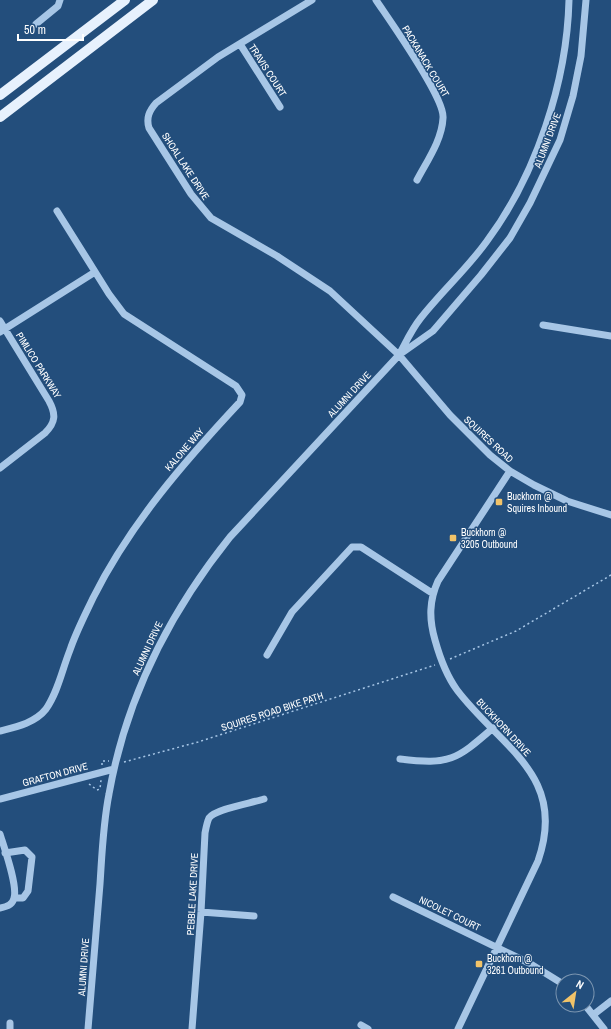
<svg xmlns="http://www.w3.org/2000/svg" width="611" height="1029" font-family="'Archivo Narrow',sans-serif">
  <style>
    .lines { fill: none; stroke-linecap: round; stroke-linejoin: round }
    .path { stroke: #a7c6e6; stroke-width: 1.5; stroke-dasharray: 2 3; stroke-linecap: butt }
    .minor { stroke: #a7c6e6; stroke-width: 7 }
    .major { stroke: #e7f1fd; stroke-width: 10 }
    .poi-dot { fill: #f1c369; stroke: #234e7c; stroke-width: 1.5 }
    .labels { text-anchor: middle; stroke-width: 3; stroke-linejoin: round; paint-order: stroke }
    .street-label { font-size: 10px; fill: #fff; stroke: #234e7c }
    .poi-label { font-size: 10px; fill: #fff; stroke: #234e7c; text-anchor: start }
  </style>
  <rect width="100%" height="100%" fill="#234e7c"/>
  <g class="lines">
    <path class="path" d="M 450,659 L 516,631 L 611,575
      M 124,762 L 198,742 L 435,665
      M 102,765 L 102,761 L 109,761
      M 89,784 L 97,790 L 100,789 L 101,780"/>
    <path class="minor" d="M 312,0 L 218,57 L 156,103 C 149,111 146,118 149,128 L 191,194 L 211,218 L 277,256 L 330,291 L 399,355 L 450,415 L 490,455 L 510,471 L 534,485 L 567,501 L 611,515
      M 376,0 C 390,21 445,98 443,118 C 442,140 427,161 417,180
      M 36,24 L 58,6 L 60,0
      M 240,44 L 280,107
      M 0,321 L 49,401 C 56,414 56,422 45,433 L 0,468
      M 543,325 L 611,336
      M 0,332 L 95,272
      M 400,353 C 406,342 412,329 420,319 C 441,292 467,269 487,241 C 536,175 567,82 569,0
      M 267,655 L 292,612 L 352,547 L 361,547 L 432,593
      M 0,731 C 16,727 35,723 46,709 C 58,692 62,670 70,650 C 76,632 85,615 93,598 C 130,524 184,462 240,402 L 242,395 L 236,386 L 124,314 L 109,294 L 57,211
      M 400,759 C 450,765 456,760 493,728
      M 0,799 L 114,769
      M 0,834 C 4,847 18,886 14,898 C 13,904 6,907 0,908
      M 5,853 L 25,850 L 32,857 L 28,891 L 23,898 L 14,898
      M 393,897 L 529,963 L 563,984
      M 201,912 L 254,916
      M 585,1005 L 604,1029
      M 593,1015 L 611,1001
      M 361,1025 L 368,1029
      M 10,1029 L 10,1023
      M 88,1029 C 92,981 96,932 100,884 C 102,854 103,824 109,794 C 126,698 170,612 230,537 L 399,355 L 433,331 L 481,275 L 510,238 L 530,203 L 560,140 L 573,96 L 581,56 L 586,0
      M 192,1029 L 201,912 L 205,833 C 206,828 207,822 209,818 C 215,809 252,803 264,799
      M 458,1029 L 538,861 C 568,775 501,748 457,690 C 446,675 440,658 435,640 C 429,619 429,601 438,581 L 510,471"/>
    <path class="major" d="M 0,95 L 125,0
      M 0,117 L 153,0"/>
  </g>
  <g class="poi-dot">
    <rect x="495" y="498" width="8" height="8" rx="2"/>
    <rect x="449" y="534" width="8" height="8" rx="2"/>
    <rect x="475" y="960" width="8" height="8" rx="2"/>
  </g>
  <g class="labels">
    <g class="street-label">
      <text transform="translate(426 61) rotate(59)" y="4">PACKANACK COURT</text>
      <text transform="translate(268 70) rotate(57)" y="4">TRAVIS COURT</text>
      <text transform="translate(547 140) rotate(-69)" y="4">ALUMNI DRIVE</text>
      <text transform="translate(186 166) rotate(57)" y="4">SHOAL LAKE DRIVE</text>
      <text transform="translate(39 365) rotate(58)" y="4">PIMLICO PARKWAY</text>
      <text transform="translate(349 394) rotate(-47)" y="4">ALUMNI DRIVE</text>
      <text transform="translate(489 439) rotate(43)" y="4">SQUIRES ROAD</text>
      <text transform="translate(184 449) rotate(-49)" y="4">KALONE WAY</text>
      <text transform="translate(147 648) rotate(-65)" y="4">ALUMNI DRIVE</text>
      <text transform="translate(272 711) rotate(-18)" y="4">SQUIRES ROAD BIKE PATH</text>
      <text transform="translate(504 727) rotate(47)" y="4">BUCKHORN DRIVE</text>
      <text transform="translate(55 774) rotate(-15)" y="4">GRAFTON DRIVE</text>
      <text transform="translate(192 894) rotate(-87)" y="4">PEBBLE LAKE DRIVE</text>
      <text transform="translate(450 913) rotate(26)" y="4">NICOLET COURT</text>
      <text transform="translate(83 967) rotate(-86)" y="4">ALUMNI DRIVE</text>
    </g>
    <g class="poi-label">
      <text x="507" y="500">Buckhorn @<tspan x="507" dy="12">Squires Inbound</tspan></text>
      <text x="461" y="536">Buckhorn @<tspan x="461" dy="12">3205 Outbound</tspan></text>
      <text x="487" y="962">Buckhorn @<tspan x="487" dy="12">3261 Outbound</tspan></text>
    </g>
  </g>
  <g transform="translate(575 993) rotate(30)"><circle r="19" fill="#234e7c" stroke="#7b95b0"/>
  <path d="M0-3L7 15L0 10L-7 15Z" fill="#f1c369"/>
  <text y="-6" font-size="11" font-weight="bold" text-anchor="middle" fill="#ffffff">N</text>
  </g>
  <path d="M18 34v6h65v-6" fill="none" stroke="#ffffff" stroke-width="2"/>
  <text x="24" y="34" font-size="12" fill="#ffffff" stroke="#234e7c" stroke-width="3" paint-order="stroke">50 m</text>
</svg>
